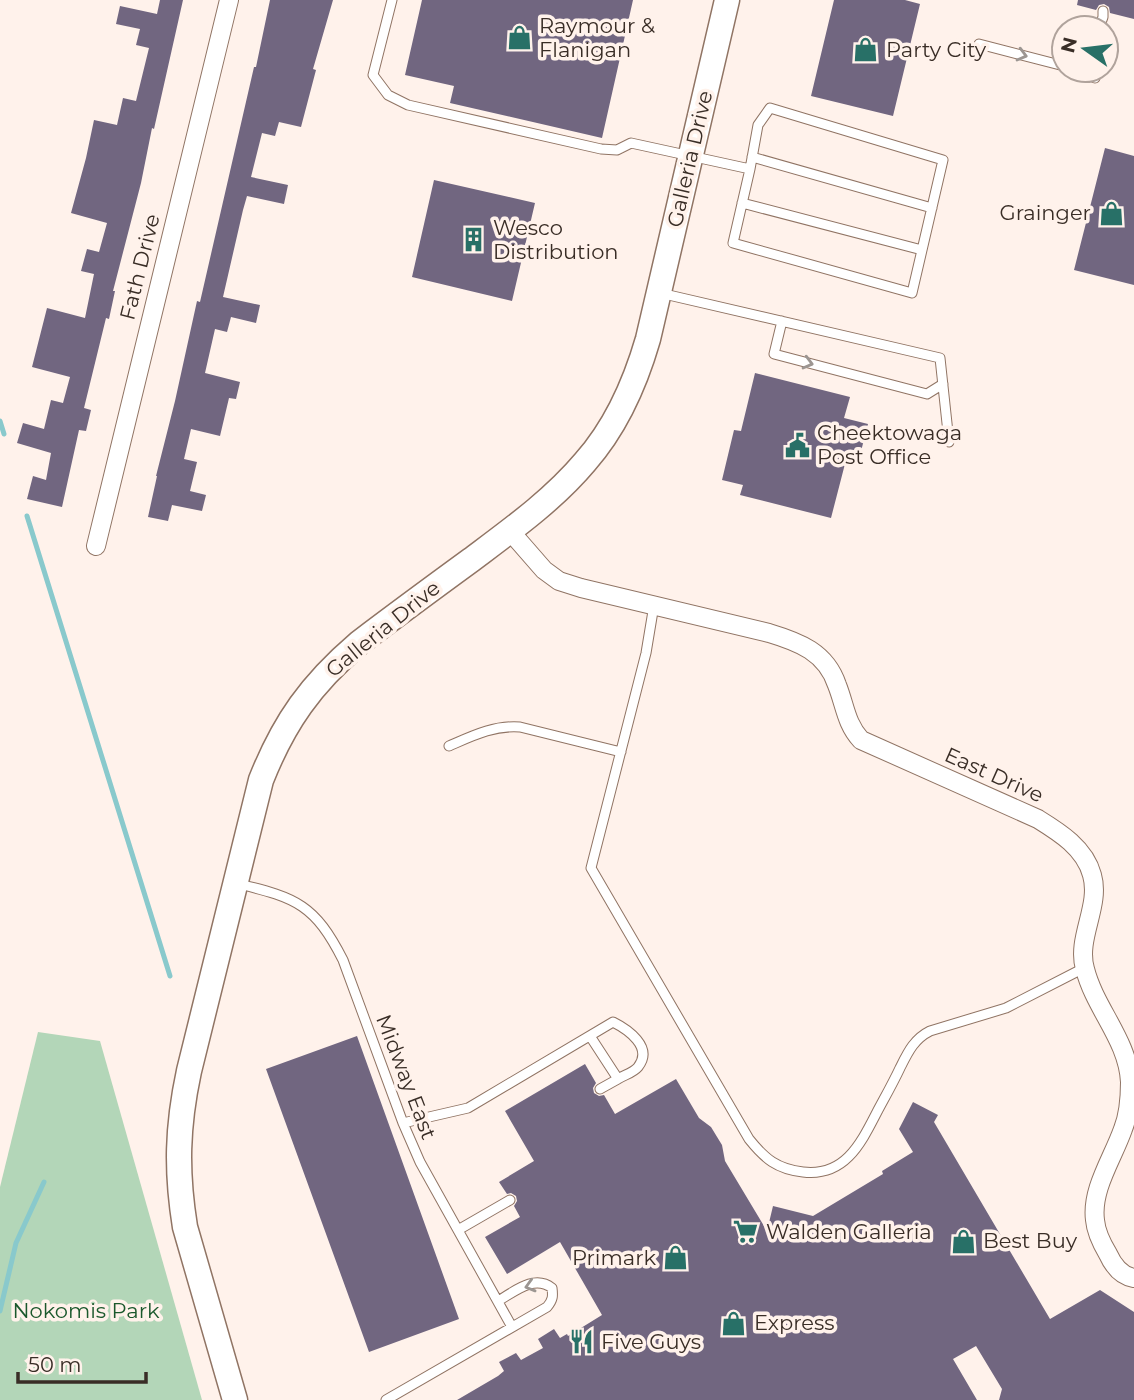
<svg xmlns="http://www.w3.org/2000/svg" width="1134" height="1400" font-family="Montserrat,sans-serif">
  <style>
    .green { fill: #b3d6b8 }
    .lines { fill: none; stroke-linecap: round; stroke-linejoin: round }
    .stream { stroke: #89c9cc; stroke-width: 5 }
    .building { fill: #716680 }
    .lane-casing { stroke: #907464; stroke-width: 11 }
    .street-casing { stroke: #907464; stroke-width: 20 }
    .secondary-casing { stroke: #907464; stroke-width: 27 }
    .lane { stroke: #fff; stroke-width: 9 }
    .street { stroke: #fff; stroke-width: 18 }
    .secondary { stroke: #fff; stroke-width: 24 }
    .oneway { stroke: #9c9692 }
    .labels { text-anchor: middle; stroke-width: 7; stroke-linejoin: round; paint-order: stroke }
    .poi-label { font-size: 21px; fill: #392d26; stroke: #fff2eb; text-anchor: start }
    .street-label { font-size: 21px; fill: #392d26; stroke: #fff2eb }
    .park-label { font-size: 21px; fill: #1b582c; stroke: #fff2eb }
  </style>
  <rect width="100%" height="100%" fill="#fff2eb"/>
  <path class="green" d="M 38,1032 L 100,1041 L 202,1400 L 0,1400 L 0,1187 Z"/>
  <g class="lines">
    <path class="stream" d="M 0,421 L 4,434
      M 27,516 L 170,976
      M 0,1311 L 16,1243 L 44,1182"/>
  </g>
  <path class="building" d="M 160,0 L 183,0 L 154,129 L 152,128 L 141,183 L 113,291 L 115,291 L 109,319 L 106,318 L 84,408 L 91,410 L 86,431 L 79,430 L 62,507 L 27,499 L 33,476 L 46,480 L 51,453 L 17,443 L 23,423 L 44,429 L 51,400 L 63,403 L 70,377 L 32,367 L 47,308 L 85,318 L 94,274 L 81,271 L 87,249 L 99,252 L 107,223 L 71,213 L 86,158 L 94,120 L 117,125 L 123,98 L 136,101 L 149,48 L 136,45 L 140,29 L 116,24 L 120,6 L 157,14 Z
    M 270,0 L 333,0 L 313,69 L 316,70 L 301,127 L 279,122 L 275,136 L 262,133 L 251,177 L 288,185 L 284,204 L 247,196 L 243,210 L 223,297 L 260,305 L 256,323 L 231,317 L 227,332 L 215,329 L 205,373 L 240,382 L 236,399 L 229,398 L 220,436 L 191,429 L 184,459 L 197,462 L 190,491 L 206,495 L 202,511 L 172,505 L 168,521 L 148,517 L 157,476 L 156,476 L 175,401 L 197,301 L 200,302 L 254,67 L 256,67 Z
    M 422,0 L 633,0 L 602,138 L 450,103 L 454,86 L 405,75 Z
    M 834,0 L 905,0 L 920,4 L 893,116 L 811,96 Z
    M 1078,0 L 1134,0 L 1134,19 L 1110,13 L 1109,7 L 1104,4 L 1099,5 L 1096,10 L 1077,5 Z
    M 1105,148 L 1134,156 L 1134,285 L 1074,270 Z
    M 434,180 L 535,203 L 512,301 L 412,277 Z
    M 755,373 L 850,397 L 844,418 L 868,424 L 858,463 L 846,460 L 831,518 L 740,495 L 743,485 L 722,480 L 734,430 L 741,431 Z
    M 357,1036 L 459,1319 L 369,1352 L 266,1069 Z
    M 585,1064 L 596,1083 L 593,1088 L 594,1093 L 599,1096 L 604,1095 L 615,1114 L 676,1079 L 699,1118 L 711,1127 L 722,1145 L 725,1161 L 767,1231 L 773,1206 L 813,1216 L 883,1174 L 882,1171 L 913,1152 L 899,1129 L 913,1102 L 938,1115 L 934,1122 L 1050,1319 L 1100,1290 L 1134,1312 L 1134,1400 L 999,1400 L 1002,1389 L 976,1346 L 953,1359 L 977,1400 L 457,1400 L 498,1376 L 504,1371 L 499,1362 L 516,1353 L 521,1360 L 543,1348 L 538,1339 L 554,1329 L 560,1338 L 567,1334 L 568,1336 L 602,1315 L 560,1242 L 507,1274 L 485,1237 L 520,1217 L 514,1206 L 517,1201 L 516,1196 L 511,1193 L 507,1194 L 499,1182 L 534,1161 L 505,1111 Z"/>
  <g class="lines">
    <defs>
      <path id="lane" d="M 392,0 L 373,75 L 388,95 L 408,105 L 601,149 L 617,150 L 631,143 L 750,169 L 733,243 L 912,293 L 943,160 L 770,108 L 758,125 L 750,169
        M 1099,28 L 1103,17 L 1103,11
        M 979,44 L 1064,66
        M 1076,70 L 1095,78 L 1095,70
        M 752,157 L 932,208
        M 742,203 L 922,250
        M 660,293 L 940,358 L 949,442
        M 782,321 L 774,354 L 927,394 L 943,384
        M 654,605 L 646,653 L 591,868 L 749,1139 C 765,1159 777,1169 803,1172 C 845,1177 861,1143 877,1112 C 885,1097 893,1083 900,1068 C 908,1052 914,1039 930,1031 L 1006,1008 L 1084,968
        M 449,746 C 472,736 494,725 520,727 L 621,752
        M 239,884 C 297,898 315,905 343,960 L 403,1123 L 420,1162 L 512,1327
        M 600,1089 L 618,1079
        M 403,1123 L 468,1108 L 613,1022 C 627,1029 654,1047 638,1067 C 633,1073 624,1075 618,1079 L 590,1036
        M 458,1230 L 510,1200
        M 386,1400 L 547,1307 C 553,1300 553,1296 552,1288 C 534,1274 514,1292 498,1301"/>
      <path id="street" d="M 510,531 L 544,570 L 559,581 L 581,588 L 769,633 C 799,642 826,652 837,685 C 845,705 846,724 861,740 L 1038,819 C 1059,832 1085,848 1092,875 C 1101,906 1076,938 1085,969 C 1095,1009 1128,1040 1130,1082 C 1130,1098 1129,1114 1123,1129 C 1113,1158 1091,1189 1095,1220 C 1096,1232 1102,1244 1108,1254 C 1113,1265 1121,1276 1134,1278
        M 96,546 L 229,0"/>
      <path id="secondary" d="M 235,1400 L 185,1227 C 176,1171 177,1127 189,1071 L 261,780 C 284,722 311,684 359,643 C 396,615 434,587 471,560 C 511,530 553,500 585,462 C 616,427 635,384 648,339 L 727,0"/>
    </defs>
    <use href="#lane" class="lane-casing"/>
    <use href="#street" class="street-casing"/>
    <use href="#secondary" class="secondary-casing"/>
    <use href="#lane" class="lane"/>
    <use href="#street" class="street"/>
    <use href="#secondary" class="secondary"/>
  </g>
  <defs><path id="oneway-chevron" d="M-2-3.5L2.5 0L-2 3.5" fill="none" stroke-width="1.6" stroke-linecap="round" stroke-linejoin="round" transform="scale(1.75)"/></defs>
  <g class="oneway">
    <use href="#oneway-chevron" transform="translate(1022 55) rotate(15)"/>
    <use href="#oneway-chevron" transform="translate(808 363) rotate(15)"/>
    <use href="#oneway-chevron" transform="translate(530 1286) rotate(164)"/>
  </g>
  <defs>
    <symbol id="shop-bare" viewBox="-9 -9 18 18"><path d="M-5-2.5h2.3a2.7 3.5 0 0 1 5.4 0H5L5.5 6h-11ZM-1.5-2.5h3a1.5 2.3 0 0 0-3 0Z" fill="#287067" stroke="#fff2eb" stroke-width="2.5" paint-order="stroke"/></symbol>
    <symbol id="building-bare" viewBox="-9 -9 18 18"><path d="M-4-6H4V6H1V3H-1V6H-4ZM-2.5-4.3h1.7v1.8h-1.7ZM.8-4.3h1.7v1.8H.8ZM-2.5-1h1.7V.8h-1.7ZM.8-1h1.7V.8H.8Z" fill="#287067" stroke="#fff2eb" stroke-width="2.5" paint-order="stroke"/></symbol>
    <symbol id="civic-bare" viewBox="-9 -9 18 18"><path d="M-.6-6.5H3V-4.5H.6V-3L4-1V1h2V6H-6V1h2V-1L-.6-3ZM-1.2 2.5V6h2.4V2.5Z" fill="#287067" stroke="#fff2eb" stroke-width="2.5" paint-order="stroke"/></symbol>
    <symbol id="supermarket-bare" viewBox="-9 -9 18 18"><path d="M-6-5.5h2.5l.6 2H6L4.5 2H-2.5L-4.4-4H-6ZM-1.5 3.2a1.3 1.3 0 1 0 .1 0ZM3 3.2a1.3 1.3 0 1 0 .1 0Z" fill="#287067" stroke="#fff2eb" stroke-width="2.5" paint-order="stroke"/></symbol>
    <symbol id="restaurant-bare" viewBox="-9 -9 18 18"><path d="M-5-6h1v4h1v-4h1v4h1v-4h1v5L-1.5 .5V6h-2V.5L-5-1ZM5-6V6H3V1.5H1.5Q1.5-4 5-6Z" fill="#287067" stroke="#fff2eb" stroke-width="2.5" paint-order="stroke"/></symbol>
  </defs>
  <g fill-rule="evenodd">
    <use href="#shop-bare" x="502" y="20" width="35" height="35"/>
    <use href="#shop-bare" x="848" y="32" width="35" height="35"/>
    <use href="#shop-bare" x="1094" y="196" width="35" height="35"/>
    <use href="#building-bare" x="456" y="222" width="35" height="35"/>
    <use href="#civic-bare" x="780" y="428" width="35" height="35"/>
    <use href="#supermarket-bare" x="728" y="1214" width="35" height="35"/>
    <use href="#shop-bare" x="946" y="1224" width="35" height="35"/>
    <use href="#shop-bare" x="658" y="1240" width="35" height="35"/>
    <use href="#shop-bare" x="716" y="1306" width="35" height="35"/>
    <use href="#restaurant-bare" x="564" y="1324" width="35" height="35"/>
  </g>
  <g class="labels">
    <g class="poi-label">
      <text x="539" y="33">Raymour &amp;<tspan x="539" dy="24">Flanigan</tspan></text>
      <text x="886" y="57">Party City</text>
      <text x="1091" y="220" text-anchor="end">Grainger</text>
      <text x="493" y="235">Wesco<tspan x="493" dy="24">Distribution</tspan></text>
      <text x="817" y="440">Cheektowaga<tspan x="817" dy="24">Post Office</tspan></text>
      <text x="766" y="1239">Walden Galleria</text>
      <text x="983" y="1248">Best Buy</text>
      <text x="656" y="1265" text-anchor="end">Primark</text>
      <text x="754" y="1330">Express</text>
      <text x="601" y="1349">Five Guys</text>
    </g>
    <g class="street-label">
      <text transform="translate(690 159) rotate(-77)" y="7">Galleria Drive</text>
      <text transform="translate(140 267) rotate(-76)" y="7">Fath Drive</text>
      <text transform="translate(383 629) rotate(-39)" y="7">Galleria Drive</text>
      <text transform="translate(994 775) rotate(24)" y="7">East Drive</text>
      <text transform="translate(406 1077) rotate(69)" y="7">Midway East</text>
    </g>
    <g class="park-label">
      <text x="86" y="1318">Nokomis Park</text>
    </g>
  </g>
  <g transform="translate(1085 49) rotate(284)"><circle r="33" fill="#fff2eb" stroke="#b0a39c" stroke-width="2"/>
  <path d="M0-5L12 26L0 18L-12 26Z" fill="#287067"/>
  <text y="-10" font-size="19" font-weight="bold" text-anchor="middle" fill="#392d26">N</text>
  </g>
  <path d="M18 1372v10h128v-10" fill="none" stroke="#392d26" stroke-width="3.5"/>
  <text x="28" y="1372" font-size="21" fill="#392d26" stroke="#fff2eb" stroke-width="5" paint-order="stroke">50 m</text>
</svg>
